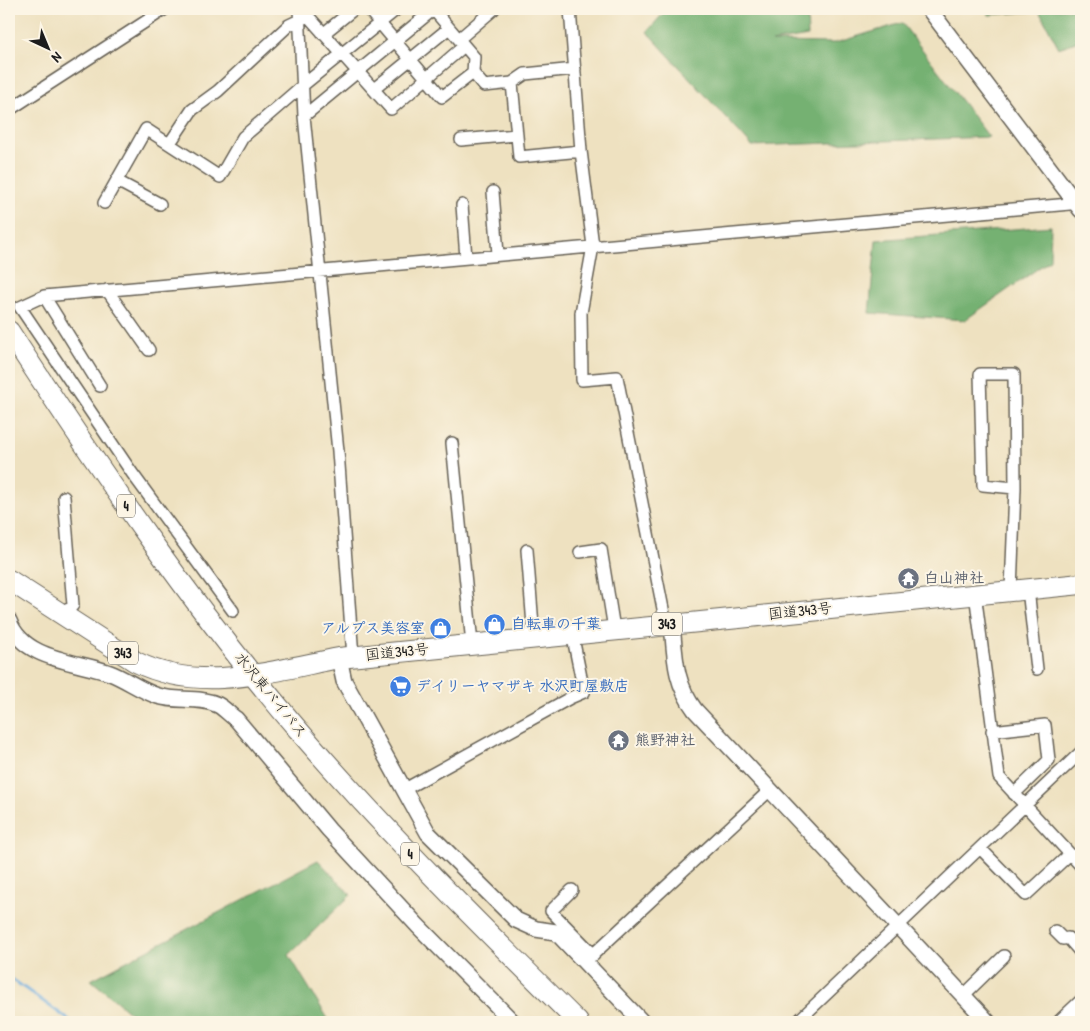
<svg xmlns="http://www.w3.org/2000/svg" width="1090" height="1031" font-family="'Patrick Hand','Klee One',sans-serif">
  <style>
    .forest { fill: #75b172; stroke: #486647 }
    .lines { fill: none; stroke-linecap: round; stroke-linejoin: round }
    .stream { stroke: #6aabdd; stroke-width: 3 }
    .street-casing { stroke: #666155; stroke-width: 14 }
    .secondary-casing { stroke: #666155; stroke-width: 18 }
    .highway-casing { stroke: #666155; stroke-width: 22 }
    .street { stroke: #fff; stroke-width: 11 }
    .secondary { stroke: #fff; stroke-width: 15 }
    .highway { stroke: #fff; stroke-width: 20 }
    .labels { text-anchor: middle; stroke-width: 4; stroke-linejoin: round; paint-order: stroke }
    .shield { fill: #fcf5e5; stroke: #5f5d58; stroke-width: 1 }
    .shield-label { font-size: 14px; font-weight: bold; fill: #1c1c1c }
    .worship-label { font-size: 15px; font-weight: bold; fill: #5b616d; stroke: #fcf5e5; text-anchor: start }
    .street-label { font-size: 15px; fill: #1c1c1c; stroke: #fcf5e5 }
    .shop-label { font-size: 15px; font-weight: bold; fill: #366cbe; stroke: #fcf5e5; text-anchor: start }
  </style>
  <rect width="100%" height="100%" fill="#fcf5e5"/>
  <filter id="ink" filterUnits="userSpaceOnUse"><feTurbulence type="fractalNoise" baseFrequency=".02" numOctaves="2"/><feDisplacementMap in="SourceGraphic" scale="10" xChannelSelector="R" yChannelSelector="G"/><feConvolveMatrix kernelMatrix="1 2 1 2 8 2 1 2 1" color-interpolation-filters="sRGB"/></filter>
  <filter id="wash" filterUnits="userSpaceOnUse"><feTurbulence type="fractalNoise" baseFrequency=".0096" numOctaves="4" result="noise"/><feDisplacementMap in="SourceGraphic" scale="20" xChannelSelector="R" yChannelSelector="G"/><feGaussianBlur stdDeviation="1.12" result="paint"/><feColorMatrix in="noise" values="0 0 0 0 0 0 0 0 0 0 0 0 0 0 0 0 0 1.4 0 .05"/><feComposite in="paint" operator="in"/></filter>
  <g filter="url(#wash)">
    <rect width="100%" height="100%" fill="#eee1c0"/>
    <path class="forest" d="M 667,9 L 807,9 L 808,36 L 772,42 L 835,43 L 902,23 L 989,137 L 752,146 L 647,32 Z
      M 987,9 L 1081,9 L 1081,40 L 1059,48 L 1039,11 L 989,15 Z
      M 1051,226 L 1050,260 L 965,320 L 869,313 L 876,240 Z
      M 318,860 L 351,895 L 289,955 L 330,1022 L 141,1022 L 91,980 Z"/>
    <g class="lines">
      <path class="stream" d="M 9,977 L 72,1022"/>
    </g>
  </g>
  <g filter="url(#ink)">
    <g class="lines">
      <defs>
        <path id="street" d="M 299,9 L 304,116 L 338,451 L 353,657
          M 368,9 L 442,97 L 473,73
          M 433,9 L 474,57 L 473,73 L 484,86 L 512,83 L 525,74 L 575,69
          M 570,9 L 581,151 L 593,246 L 581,313 L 582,380 L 617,377 L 666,624
          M 323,34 L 354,9
          M 459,39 L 494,9
          M 512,83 L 519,157 L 581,151
          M 374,89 L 449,28
          M 9,110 L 165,9
          M 304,116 L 434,9
          M 461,140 L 517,135
          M 170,143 L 192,110 L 218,91 L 289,25 L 308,16 L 391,109 L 464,46
          M 117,181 L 160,204
          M 493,192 L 498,254
          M 104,203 L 146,129 L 220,177 L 243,137 L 302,86 L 397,9
          M 462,205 L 466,258
          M 107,290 L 149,350
          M 44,296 L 100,386
          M 452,443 L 472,644
          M 64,497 L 73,605 L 65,614
          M 527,550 L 534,638
          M 580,552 L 601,549 L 614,629
          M 1028,589 L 1037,669
          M 1011,590 L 1015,488 L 1014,374 L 980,374 L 983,485 L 1015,488
          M 975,593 L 999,777 L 1081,866
          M 233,611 L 132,473 L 20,307 L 44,296 L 1081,203
          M 992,731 L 1045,725 L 1049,760 L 1014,794
          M 405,789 L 570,698 L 584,692 L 572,633
          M 980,848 L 1026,895 L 1070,854
          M 572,890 L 551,911 L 594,955
          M 1055,931 L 1063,939 L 1068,938 L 1081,953
          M 585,962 L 770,790
          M 964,995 L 1004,956
          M 797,1022 L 1081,752"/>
        <path id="secondary" d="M 929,9 L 1081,210
          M 9,621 C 23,660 76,661 110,673 C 126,679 141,691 158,696 C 177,702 199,696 218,705 C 224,708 230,715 236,719 L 329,830 L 418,926 L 513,1022
          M 672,623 C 675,656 674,682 695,710 L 988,1022
          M 339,658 L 344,681 L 428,833 L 516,920 L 536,929 L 556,932 L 642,1022
          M 1061,1022 L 1081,1003"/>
        <path id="highway" d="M 9,331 C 101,472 196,612 306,739 C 392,838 485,930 578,1022
          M 9,580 L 136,662 C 201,694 272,671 339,658 L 1081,584"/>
      </defs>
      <use href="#street" class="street-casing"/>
      <use href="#secondary" class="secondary-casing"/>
      <use href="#highway" class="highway-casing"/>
      <use href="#street" class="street"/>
      <use href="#secondary" class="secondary"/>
      <use href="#highway" class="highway"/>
    </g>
  </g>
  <defs>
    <symbol id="temple-disc" viewBox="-11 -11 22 22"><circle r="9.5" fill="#6b7280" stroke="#fcf5e5"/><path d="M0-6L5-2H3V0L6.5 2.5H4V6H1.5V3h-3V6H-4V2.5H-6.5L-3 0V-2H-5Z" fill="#fff"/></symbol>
    <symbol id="shop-disc" viewBox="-11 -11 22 22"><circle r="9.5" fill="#3f7fe0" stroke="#fcf5e5"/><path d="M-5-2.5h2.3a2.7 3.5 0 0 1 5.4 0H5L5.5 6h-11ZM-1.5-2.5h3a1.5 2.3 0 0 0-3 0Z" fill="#fff"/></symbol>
    <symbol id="supermarket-disc" viewBox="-11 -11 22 22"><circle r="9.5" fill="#3f7fe0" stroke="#fcf5e5"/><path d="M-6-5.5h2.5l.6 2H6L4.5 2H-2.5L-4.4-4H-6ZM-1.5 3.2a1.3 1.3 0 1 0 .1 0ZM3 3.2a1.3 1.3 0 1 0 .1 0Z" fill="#fff"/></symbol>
  </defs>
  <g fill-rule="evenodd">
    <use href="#temple-disc" x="896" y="566" width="25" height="25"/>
    <use href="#shop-disc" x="482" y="612" width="25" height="25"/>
    <use href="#shop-disc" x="428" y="616" width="25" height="25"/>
    <use href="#supermarket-disc" x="388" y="674" width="25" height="25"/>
    <use href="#temple-disc" x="606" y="728" width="25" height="25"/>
  </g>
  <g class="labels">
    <g class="shield">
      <rect x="117" y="494.5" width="18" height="23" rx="4"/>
      <rect x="652" y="612.5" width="30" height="23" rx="4"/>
      <rect x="108" y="641.5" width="30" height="23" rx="4"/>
      <rect x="401" y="842.5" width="18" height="23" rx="4"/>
    </g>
    <g class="shield-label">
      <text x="126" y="511">4</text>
      <text x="667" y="629">343</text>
      <text x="123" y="658">343</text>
      <text x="410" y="859">4</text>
    </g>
    <g class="worship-label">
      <text x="924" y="583">白山神社</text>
      <text x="635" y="745">熊野神社</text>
    </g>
    <g class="street-label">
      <text transform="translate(800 611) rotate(-6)" y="5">国道343号</text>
      <text transform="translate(397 652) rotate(-6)" y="5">国道343号</text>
      <text transform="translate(271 695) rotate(51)" y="5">水沢東バイパス</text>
    </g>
    <g class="shop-label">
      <text x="511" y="629">自転車の千葉</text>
      <text x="425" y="633" text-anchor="end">アルプス美容室</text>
      <text x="416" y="691">デイリーヤマザキ 水沢町屋敷店</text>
    </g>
  </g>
  <rect width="1090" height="1031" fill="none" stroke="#fcf5e5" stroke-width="30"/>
  <g transform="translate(48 48) rotate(136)" stroke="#fcf5e5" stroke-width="4" paint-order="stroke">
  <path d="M0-4L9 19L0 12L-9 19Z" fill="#1c1c1c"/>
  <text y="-8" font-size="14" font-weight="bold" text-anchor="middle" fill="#1c1c1c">N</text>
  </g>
</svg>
